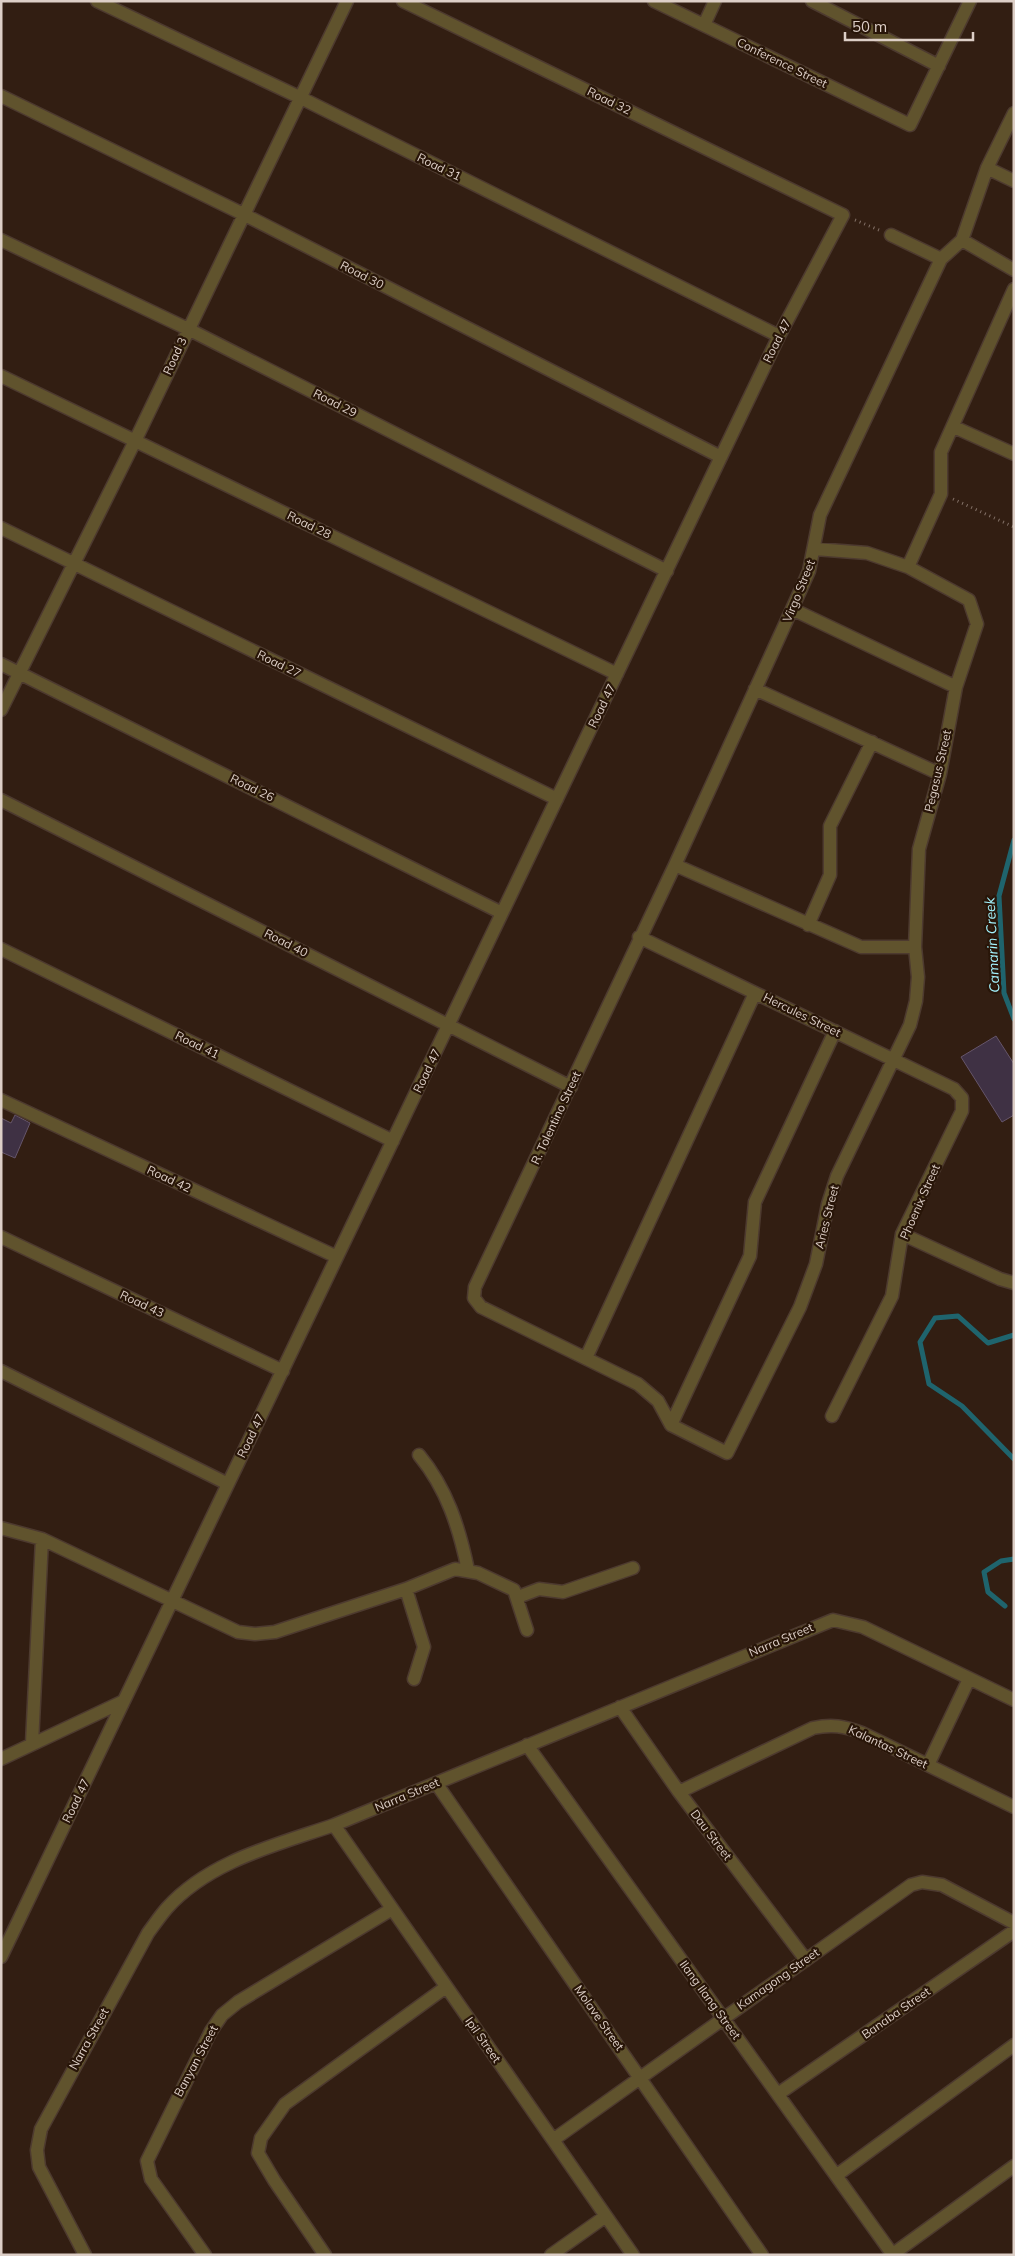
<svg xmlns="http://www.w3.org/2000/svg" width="1015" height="2256" font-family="Mulish,sans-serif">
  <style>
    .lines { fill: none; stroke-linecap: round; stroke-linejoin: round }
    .stream { stroke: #1f646d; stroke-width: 5 }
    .building { fill: #3f3144; stroke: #65556a }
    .street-casing { stroke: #4d3a2f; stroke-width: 15 }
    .path { stroke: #847268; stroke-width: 3; stroke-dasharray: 1 4; stroke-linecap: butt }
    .street { stroke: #60532d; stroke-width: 12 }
    .labels { text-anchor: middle; stroke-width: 4.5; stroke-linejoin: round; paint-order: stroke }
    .street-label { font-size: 12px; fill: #ddcfc7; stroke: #281508 }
    .water-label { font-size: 14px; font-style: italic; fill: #a3f2fd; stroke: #281508 }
  </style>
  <rect width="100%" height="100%" fill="#321e12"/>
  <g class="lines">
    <path class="stream" d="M 1014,840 L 999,896 L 1004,993 L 1014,1019
      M 1014,1335 L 988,1343 L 958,1316 L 935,1318 L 920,1342 L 929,1384 L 962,1406 L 1014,1459
      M 1005,1606 L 988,1592 L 984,1572 L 1001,1561 L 1014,1559"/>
  </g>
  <path class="building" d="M 996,1036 L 1014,1064 L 1014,1115 L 1002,1122 L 961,1057 Z
    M 15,1115 L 30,1123 L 15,1158 L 1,1152 L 1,1118 L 11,1123 Z"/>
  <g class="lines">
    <defs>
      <path id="street" d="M 97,1 L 299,97 L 779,336
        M 654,1 L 910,125 L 970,1
        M 812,1 L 939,66
        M 704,25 L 715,1
        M 1,96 L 243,214 L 721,457
        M 987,168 L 1014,181
        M 891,235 L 941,259
        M 1,240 L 188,329 L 667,571
        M 962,240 L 1014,270
        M 1,376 L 617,674
        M 954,427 L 1014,454
        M 1,528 L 557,799
        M 815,549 L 867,553 L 908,567 L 969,600 L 977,624 L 956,687 L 940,774 L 919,849 L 915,947 L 918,977 L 916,1001 L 910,1025 L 837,1176 L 828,1204 L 816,1264 L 800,1307 L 727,1453 L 671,1425 L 658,1401 L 638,1384 L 481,1307 L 474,1298 L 475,1287 L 675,865 L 792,609 L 809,571 L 820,515 L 941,259 L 962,240 L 987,168 L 1014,113
        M 908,567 L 941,494 L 941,452 L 1014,289
        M 792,609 L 956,687
        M 1,664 L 502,913
        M 755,689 L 940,774
        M 1,710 L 135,441 L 347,1
        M 1,800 L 571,1087
        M 675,865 L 861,947 L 915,947
        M 808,925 L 830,875 L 830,826 L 872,742
        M 639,937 L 954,1089 L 962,1098 L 962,1111 L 902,1234 L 892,1296 L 832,1416
        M 1,949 L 393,1141
        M 1,1100 L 337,1257
        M 902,1234 L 1000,1279 L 1014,1283
        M 1,1237 L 283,1371
        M 586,1358 L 755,993
        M 1,1371 L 228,1484
        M 671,1425 L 750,1256 L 755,1202 L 835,1031
        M 419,1455 C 447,1489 459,1527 468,1570
        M 1,1528 L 42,1539 L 238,1632 L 255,1634 L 275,1632 L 406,1589 L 455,1569 L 478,1573 L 514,1590 L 527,1630
        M 406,1589 L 424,1647 L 414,1679
        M 518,1597 L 539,1589 L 563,1592 L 633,1568
        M 620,1707 L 679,1792 L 806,1960
        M 32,1743 L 42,1539
        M 527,1745 L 893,2255
        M 1,1759 L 124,1701
        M 928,1765 L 969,1679
        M 436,1783 L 762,2255
        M 679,1792 L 813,1728 C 832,1724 844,1726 862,1733 L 1014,1807
        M 334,1825 L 633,2255
        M 1,1957 L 779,336 L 843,215 L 403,1
        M 778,2094 L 1014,1931
        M 553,2140 L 911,1885 L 922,1882 L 942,1885 L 1014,1923
        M 837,2175 L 1014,2045
        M 893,2254 L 1014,2166
        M 85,2255 L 39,2167 L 37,2150 L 41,2129 L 148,1933 C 154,1925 160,1916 167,1908 C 209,1861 276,1845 334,1825 L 833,1620 L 863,1627 L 1014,1700
        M 205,2255 L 151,2179 L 147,2161 L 211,2031 L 222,2015 L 238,2002 L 392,1909
        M 325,2255 L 274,2180 L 258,2153 L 261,2138 L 285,2104 L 446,1987
        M 551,2255 L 606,2216"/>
    </defs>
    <use href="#street" class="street-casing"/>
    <path class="path" d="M 855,220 L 879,230
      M 953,499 L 1014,527"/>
    <use href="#street" class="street"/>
  </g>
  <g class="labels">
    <g class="street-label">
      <text transform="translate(782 63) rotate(26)" y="4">Conference Street</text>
      <text transform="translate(609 101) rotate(26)" y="4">Road 32</text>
      <text transform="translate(439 167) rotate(26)" y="4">Road 31</text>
      <text transform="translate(362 275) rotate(27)" y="4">Road 30</text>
      <text transform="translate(777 341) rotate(-63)" y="4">Road 47</text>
      <text transform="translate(175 356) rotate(-65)" y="4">Road 3</text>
      <text transform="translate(335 403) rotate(27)" y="4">Road 29</text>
      <text transform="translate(309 525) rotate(26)" y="4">Road 28</text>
      <text transform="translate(799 591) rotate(-68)" y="4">Virgo Street</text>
      <text transform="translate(279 664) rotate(26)" y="4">Road 27</text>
      <text transform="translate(602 706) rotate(-64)" y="4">Road 47</text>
      <text transform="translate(938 771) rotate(-77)" y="4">Pegasus Street</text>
      <text transform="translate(252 788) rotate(26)" y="4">Road 26</text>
      <text transform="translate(286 943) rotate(27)" y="4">Road 40</text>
      <text transform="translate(802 1015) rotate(26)" y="4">Hercules Street</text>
      <text transform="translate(197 1045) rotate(26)" y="4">Road 41</text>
      <text transform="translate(427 1071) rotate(-64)" y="4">Road 47</text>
      <text transform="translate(556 1118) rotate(-65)" y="4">R. Tolentino Street</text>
      <text transform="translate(169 1179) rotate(25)" y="4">Road 42</text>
      <text transform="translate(920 1202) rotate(-66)" y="4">Phoenix Street</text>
      <text transform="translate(827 1217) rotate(-76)" y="4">Aries Street</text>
      <text transform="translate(142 1304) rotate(25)" y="4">Road 43</text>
      <text transform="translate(251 1436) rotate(-64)" y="4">Road 47</text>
      <text transform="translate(781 1640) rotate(-23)" y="4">Narra Street</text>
      <text transform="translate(888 1747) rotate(25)" y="4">Kalantas Street</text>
      <text transform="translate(407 1795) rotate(-23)" y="4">Narra Street</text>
      <text transform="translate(76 1801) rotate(-64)" y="4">Road 47</text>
      <text transform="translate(711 1835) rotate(53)" y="4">Dau Street</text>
      <text transform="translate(778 1979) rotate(-35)" y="4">Kamagong Street</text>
      <text transform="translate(710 2000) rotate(54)" y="4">Ilang Ilang Street</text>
      <text transform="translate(896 2013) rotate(-35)" y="4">Banaba Street</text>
      <text transform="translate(599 2018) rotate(55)" y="4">Molave Street</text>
      <text transform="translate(89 2039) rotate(-61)" y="4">Narra Street</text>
      <text transform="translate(483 2040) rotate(55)" y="4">Ipil Street</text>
      <text transform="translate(196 2061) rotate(-62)" y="4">Banyan Street</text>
    </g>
    <g class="water-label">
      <text transform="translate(992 945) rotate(-93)" y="5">Camarin Creek</text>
    </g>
  </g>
  <rect width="1015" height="2256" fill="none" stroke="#ddcfc7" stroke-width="5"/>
  <path d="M845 32v8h128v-8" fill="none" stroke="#ddcfc7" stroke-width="2.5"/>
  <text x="852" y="32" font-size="15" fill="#ddcfc7" stroke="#281508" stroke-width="4" paint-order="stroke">50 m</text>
</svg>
